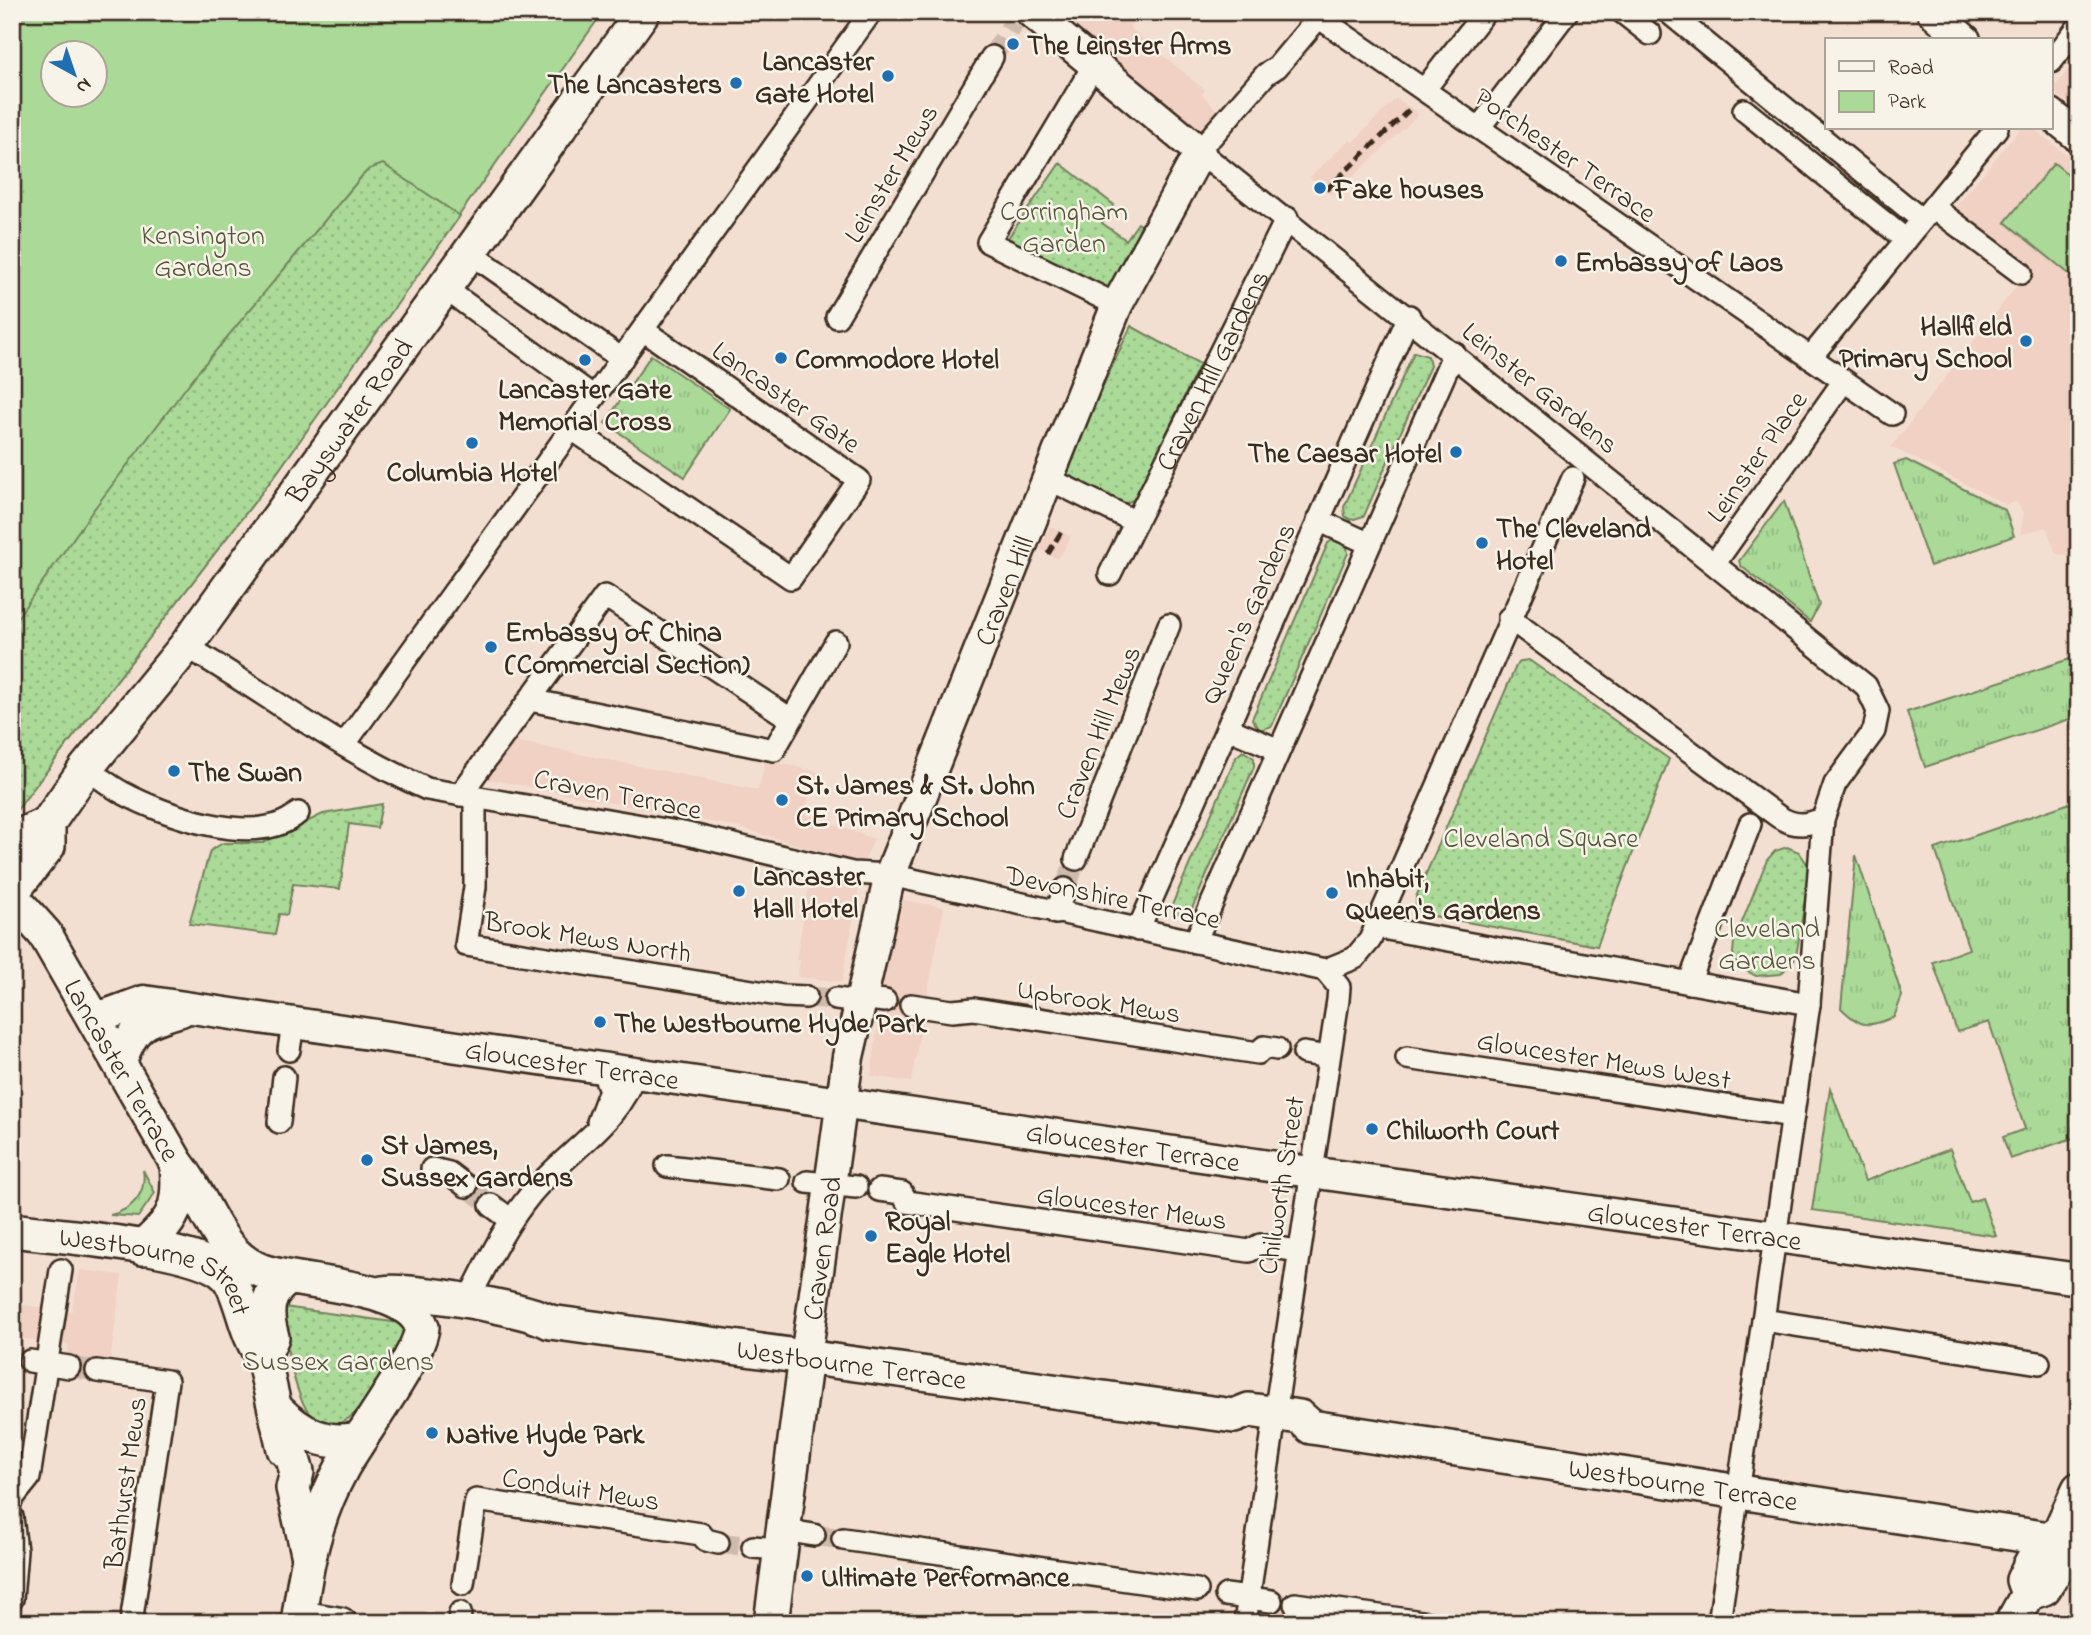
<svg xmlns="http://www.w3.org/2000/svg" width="2091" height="1635" font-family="'Indie Flower',sans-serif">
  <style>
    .built { fill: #f0d1c3 }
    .grass { fill: url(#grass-tufts); stroke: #72825b; stroke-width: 2 }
    .park { fill: #aad998; stroke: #72825b; stroke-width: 2; fill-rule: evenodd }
    .garden { fill: url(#garden-dots); stroke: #72825b; stroke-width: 2 }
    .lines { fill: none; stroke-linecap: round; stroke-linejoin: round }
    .street-tunnel { stroke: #cebbae; stroke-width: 21; stroke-dasharray: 21 10; stroke-linecap: butt }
    .street-casing { stroke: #3b2a1e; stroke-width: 26 }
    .secondary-casing { stroke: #3b2a1e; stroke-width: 35 }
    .primary-casing { stroke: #3b2a1e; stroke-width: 38 }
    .street { stroke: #f7f3e8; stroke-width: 21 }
    .secondary { stroke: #f7f3e8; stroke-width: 30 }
    .primary { stroke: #f7f3e8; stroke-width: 33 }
    .rail { stroke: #3b2a1e; stroke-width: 5; stroke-dasharray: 10 5; stroke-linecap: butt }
    .poi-dot { fill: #1f6fb2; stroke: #f7f3e8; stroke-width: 2.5 }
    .labels { text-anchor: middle; stroke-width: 5; stroke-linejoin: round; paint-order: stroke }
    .poi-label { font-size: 28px; font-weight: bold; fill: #3b2a1e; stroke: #f7f3e8; text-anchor: start }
    .street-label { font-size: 28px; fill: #3b2a1e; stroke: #f7f3e8 }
    .park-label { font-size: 28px; fill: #57563c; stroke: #f7f3e8 }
  </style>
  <defs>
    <pattern id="grass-tufts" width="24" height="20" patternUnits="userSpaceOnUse" patternTransform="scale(1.75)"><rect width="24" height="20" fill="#aad998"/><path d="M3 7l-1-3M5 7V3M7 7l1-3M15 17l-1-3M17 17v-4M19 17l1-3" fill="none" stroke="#93ba83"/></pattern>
    <pattern id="garden-dots" width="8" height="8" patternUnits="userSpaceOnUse" patternTransform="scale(1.75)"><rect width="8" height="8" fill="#aad998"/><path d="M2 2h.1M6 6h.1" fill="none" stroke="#93ba83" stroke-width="1.8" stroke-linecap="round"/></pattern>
  </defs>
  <rect width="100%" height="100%" fill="#f3dfd2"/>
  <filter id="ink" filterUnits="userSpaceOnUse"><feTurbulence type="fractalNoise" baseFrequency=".0143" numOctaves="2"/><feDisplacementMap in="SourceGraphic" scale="14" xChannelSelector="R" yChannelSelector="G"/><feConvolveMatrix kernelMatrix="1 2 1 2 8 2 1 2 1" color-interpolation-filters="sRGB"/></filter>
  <g filter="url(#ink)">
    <path class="built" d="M 1056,12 L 1125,12 L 1134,20 L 1129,27 L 1205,90 L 1202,94 L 1219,113 L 1205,130 L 1197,131 Z
      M 2079,56 L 2079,112 L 2052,90 Z
      M 1396,98 L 1419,114 L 1333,196 L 1310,177 L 1349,140 L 1353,142 Z
      M 2020,129 L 2035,130 L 2079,164 L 2079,558 L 2056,554 L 2046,527 L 2020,535 L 2024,514 L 2016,501 L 2007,505 L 1891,447 L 2030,269 L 1953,210 Z
      M 1050,526 L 1071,537 L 1058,559 L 1040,549 Z
      M 509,740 L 758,790 L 766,760 L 819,772 L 803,813 L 874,839 L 863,864 L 737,827 L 483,778 Z
      M 811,874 L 859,887 L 842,982 L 798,977 L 800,960 L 796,960 Z
      M 904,900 L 944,907 L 911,1082 L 871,1076 L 886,964 Z
      M 80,1270 L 122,1275 L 108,1376 L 65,1367 L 69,1345 L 12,1337 L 12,1304 L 72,1311 Z
      M 1270,1608 L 1379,1623 L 1268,1623 Z"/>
    <path class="grass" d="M 651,355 L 730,409 L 685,477 L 605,423 Z
      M 1906,460 L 2005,510 L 2014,536 L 1930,566 L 1894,464 Z
      M 1784,501 L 1819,605 L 1810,622 L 1741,566 L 1739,561 Z
      M 2079,656 L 2079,716 L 1925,767 L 1907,712 Z
      M 2079,800 L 2079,1136 L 2010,1159 L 2003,1137 L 2025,1129 L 1989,1022 L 1957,1032 L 1933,962 L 1969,949 L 1935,849 Z
      M 1856,855 L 1902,996 L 1894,1017 C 1868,1027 1862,1029 1841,1008 Z
      M 1830,1088 L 1865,1181 L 1950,1149 L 1970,1202 L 1982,1198 L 1996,1236 L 1812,1210 Z
      M 143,1170 L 155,1193 L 138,1217 L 110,1215 C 132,1210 147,1194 143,1170 Z"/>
    <path class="park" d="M 12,12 L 603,12 L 276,474 L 12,816 ZM 52,52 L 94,52 L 94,94 L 52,94 Z
      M 2054,163 L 2079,183 L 2079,282 L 2005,222 Z"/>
    <path class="garden" d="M 1060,163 L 1114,205 L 1102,223 L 1126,240 L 1138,223 L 1144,227 L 1106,292 L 1008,238 Z
      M 383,164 L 460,216 L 276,474 L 12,816 L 12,625 L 94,509 L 197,373 L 362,176 L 369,169 Z
      M 1131,326 L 1200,364 L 1135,499 L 1122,505 L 1065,477 L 1065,467 Z
      M 1414,352 L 1428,356 L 1430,366 L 1364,516 L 1351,520 L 1345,516 L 1344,507 Z
      M 1335,539 L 1346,543 L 1348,553 L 1272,726 L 1260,730 L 1252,719 L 1328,543 Z
      M 1529,660 L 1669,759 L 1597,946 L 1423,914 L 1416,906 L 1416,897 L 1516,666 L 1521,661 Z
      M 1243,751 L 1254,758 L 1254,767 L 1191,911 L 1185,915 L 1177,914 L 1172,905 L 1236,757 Z
      M 382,804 L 377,828 L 349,824 L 340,889 L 293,884 L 287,915 L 279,914 L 275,935 L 189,924 L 210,851 L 223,843 L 263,843 L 323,814 Z
      M 1787,847 L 1799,852 L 1810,868 L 1796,957 L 1781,974 L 1756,976 L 1738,966 L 1733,953 L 1734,942 L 1767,860 L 1775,851 Z
      M 284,1307 L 407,1324 L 409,1329 C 395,1353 358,1437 324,1423 C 314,1418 306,1411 302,1401 C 290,1373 286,1339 279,1311 Z"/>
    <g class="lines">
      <path class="street-tunnel" d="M 992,57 L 1014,23
        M 1065,889 L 1076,859
        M 806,997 L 836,999
        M 466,1186 L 491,1205
        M 12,1358 L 30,1361
        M 69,1367 L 97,1371
        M 814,1535 L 843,1539
        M 718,1543 L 753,1547"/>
      <defs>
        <g id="street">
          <path d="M 1311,12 L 1892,414"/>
          <path d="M 1622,12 L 1650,34"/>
          <path d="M 1668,12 L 1922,220"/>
          <path d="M 2051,62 L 2079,26"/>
          <path d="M 1094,65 L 988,242 L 1117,305"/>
          <path d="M 1424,90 L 1485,12"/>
          <path d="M 1744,110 L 1906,240"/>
          <path d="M 1479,128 L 1567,12"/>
          <path d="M 1211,137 L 1266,74 L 1277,67 L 1318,18"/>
          <path d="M 1200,152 L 1866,686 L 1878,711 L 1874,731 L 1835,784 L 1823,819 L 1809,1004 L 1719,1623"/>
          <path d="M 1933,207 L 2021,273"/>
          <path d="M 469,252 L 622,359"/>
          <path d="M 443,287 L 594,397"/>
          <path d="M 837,317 L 992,57"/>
          <path d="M 1810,358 L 1997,128"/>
          <path d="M 572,429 L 791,578 L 859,480 L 643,330"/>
          <path d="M 1047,478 L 1136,522"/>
          <path d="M 1318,520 L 1368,543"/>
          <path d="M 1715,563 L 1843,382"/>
          <path id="s1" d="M 1110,574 L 1287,218"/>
          <path d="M 1509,618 L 1779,817 C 1795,827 1806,825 1823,819"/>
          <path d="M 186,646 C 266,693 341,751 427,789 L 683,833 L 852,873 L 890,875 L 1325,970 L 1355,958 L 1370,940 L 1573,478"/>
          <path d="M 530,700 L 774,750 L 836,642"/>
          <path d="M 1227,728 L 1279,750"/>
          <path d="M 344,745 L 871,12"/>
          <path d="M 86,768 C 98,776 110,786 123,793 C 164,815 258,849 298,813"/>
          <path d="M 460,795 L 605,596 L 789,718"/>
          <path d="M 475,797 L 475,887 L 466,945 L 784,996 L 806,997"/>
          <path d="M 1076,859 L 1169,625"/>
          <path d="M 1056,913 L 1065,889"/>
          <path d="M 1376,927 L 1809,1004"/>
          <path d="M 1138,930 L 1409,316"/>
          <path d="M 1195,942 L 1454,353"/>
          <path d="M 1689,983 L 1750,824"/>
          <path d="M 859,998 L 885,1001"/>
          <path d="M 836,999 L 859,1002"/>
          <path d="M 911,1005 L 952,1011 L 974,1009 L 1258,1053 L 1264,1047 L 1277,1049"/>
          <path d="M 289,1050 L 293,1024"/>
          <path d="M 1304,1053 L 1328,1057"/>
          <path d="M 1407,1058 L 1793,1116"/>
          <path d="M 279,1122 L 284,1077"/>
          <path d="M 598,1122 L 610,1090 L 602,1069"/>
          <path d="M 667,1166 L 779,1179"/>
          <path d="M 432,1169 L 449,1173 L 466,1186"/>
          <path d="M 807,1182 L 856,1187"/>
          <path d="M 879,1190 L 902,1193 L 907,1202 L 1249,1251 L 1260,1245 L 1298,1251"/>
          <path d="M 491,1205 L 511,1220"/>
          <path d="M 467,1302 C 487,1264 503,1228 530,1195 C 562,1155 622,1122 634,1073"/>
          <path d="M 1763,1320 L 2039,1363"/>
          <path d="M 30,1361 L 69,1367"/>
          <path d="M 97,1371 L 167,1381 L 131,1623"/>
          <path d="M 1275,1414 L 1338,1000 L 1339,987 L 1325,970"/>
          <path d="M 12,1499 L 29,1478 L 61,1270"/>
          <path d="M 12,1517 L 16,1551 L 12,1599"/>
          <path d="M 782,1530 L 814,1535"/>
          <path d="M 843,1539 L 1197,1590"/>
          <path d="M 753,1547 L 779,1549"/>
          <path d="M 463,1584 L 476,1500 L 701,1534 L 706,1540 L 718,1543"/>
          <path d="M 1226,1595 L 1271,1601"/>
          <path d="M 1295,1604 L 1429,1623"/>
          <path d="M 459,1623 L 460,1613"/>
          <path d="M 1245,1623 L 1273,1430"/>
        </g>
        <g id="secondary">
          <path d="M 1933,12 L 1965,40"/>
          <path d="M 2051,114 L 2079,137"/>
          <path id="s2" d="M 95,1019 L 144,1001 L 1310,1172 L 2079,1279"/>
          <path d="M 121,1062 C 134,1024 144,1022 181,1011"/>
          <path id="s3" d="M 806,1357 L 848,1057 L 890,875 L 1117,305 L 1200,152 L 1031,12"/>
          <path d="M 2056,1540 L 2079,1554"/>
          <path d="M 299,1616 L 341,1623"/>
        </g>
        <g id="primary">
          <path id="s4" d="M 12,853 L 28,832 L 48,823 L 86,768 L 186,646 L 643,12"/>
          <path d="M 12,892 L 48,846 L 48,823"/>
          <path id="s5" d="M 12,897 L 45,934 L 177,1164 C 181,1208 174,1220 142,1248"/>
          <path d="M 177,1164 C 206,1198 216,1255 262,1271 C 301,1285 408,1284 422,1327 C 420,1356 359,1437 342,1468 C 314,1519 306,1566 298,1623"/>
          <path id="s6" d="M 12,1230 C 57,1236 198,1246 226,1275 C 242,1291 243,1332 263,1357"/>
          <path d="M 288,1279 C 265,1293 265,1313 272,1337 L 263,1357 L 284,1449 L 292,1456 L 297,1472 L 293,1488 L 308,1553"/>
          <path id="s7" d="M 382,1293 C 410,1289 526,1308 550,1322 L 1234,1416 L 1249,1410 L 1300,1417 L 1311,1427 L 1318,1428 L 2056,1540"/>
          <path d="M 277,1410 C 301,1434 325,1446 359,1439"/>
          <path d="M 2028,1594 L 2023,1580 C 2031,1564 2037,1544 2056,1540"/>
          <path d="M 771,1623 L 806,1357"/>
          <path d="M 2012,1623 L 2028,1594 L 2044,1588 L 2055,1571 L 2056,1540 L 2079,1489"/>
        </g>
      </defs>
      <use href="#street" class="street-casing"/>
      <use href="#secondary" class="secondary-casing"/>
      <use href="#primary" class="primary-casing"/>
      <use href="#street" class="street"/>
      <use href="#secondary" class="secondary"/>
      <use href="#primary" class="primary"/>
      <path class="rail" d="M 1326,190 L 1411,108
        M 1048,554 L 1061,532"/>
    </g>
  </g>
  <g class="poi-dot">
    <circle cx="1013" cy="44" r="7"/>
    <circle cx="888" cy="76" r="7"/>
    <circle cx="736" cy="83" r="7"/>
    <circle cx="1320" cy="188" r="7"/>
    <circle cx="1561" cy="261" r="7"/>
    <circle cx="2026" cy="341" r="7"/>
    <circle cx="781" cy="358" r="7"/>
    <circle cx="585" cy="360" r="7"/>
    <circle cx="472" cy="443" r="7"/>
    <circle cx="1456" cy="452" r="7"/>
    <circle cx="1482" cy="543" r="7"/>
    <circle cx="491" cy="647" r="7"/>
    <circle cx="174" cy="771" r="7"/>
    <circle cx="782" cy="800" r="7"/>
    <circle cx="739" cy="891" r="7"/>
    <circle cx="1332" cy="893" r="7"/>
    <circle cx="600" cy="1022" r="7"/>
    <circle cx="1372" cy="1129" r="7"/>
    <circle cx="367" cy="1160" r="7"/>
    <circle cx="871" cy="1236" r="7"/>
    <circle cx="432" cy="1433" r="7"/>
    <circle cx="807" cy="1576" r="7"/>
  </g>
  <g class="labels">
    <g class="poi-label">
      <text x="1027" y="54">The Leinster Arms</text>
      <text x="874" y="70" text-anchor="end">Lancaster<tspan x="874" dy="32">Gate Hotel</tspan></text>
      <text x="722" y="93" text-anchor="end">The Lancasters</text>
      <text x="1334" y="198">Fake houses</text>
      <text x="1575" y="271">Embassy of Laos</text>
      <text x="2012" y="335" text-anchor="end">Hallfield<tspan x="2012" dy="32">Primary School</tspan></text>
      <text x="795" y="368">Commodore Hotel</text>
      <text x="585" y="398" text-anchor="middle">Lancaster Gate<tspan x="585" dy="32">Memorial Cross</tspan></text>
      <text x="1442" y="462" text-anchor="end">The Caesar Hotel</text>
      <text x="472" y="481" text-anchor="middle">Columbia Hotel</text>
      <text x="1496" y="537">The Cleveland<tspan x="1496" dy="32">Hotel</tspan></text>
      <text x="505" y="641">Embassy of China<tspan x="505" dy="32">(Commercial Section)</tspan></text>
      <text x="188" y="781">The Swan</text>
      <text x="796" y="794">St. James &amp; St. John<tspan x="796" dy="32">CE Primary School</tspan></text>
      <text x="753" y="885">Lancaster<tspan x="753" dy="32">Hall Hotel</tspan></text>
      <text x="1346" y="887">Inhabit,<tspan x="1346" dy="32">Queen's Gardens</tspan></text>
      <text x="614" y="1032">The Westbourne Hyde Park</text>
      <text x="1386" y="1139">Chilworth Court</text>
      <text x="381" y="1154">St James,<tspan x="381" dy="32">Sussex Gardens</tspan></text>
      <text x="885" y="1230">Royal<tspan x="885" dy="32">Eagle Hotel</tspan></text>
      <text x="446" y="1443">Native Hyde Park</text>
      <text x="821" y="1586">Ultimate Performance</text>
    </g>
    <g class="street-label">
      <text transform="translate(1566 154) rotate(35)" y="10">Porchester Terrace</text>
      <text transform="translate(890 173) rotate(-59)" y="10">Leinster Mews</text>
      <text dy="10" stroke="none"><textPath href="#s1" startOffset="228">Craven Hill Gardens</textPath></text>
      <text transform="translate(1541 387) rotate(39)" y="10">Leinster Gardens</text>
      <text transform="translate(787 396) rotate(35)" y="10">Lancaster Gate</text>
      <text dy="10" stroke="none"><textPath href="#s4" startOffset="551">Bayswater Road</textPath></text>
      <text transform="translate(1756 456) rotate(-55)" y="10">Leinster Place</text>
      <text dy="10" stroke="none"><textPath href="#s3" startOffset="796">Craven Hill</textPath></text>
      <text transform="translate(1247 613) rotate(-66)" y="10">Queen's Gardens</text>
      <text transform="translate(1097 732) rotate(-68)" y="10">Craven Hill Mews</text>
      <text transform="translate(618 793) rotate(11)" y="10">Craven Terrace</text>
      <text transform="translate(1113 896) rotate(12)" y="10">Devonshire Terrace</text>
      <text transform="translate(588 936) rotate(9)" y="10">Brook Mews North</text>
      <text transform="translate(1099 1000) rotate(9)" y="10">Upbrook Mews</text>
      <text transform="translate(1604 1059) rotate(9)" y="10">Gloucester Mews West</text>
      <text dy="10" stroke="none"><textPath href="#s2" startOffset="485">Gloucester Terrace</textPath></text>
      <text dy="10" stroke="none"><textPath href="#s5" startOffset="206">Lancaster Terrace</textPath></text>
      <text dy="10" stroke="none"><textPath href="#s2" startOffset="1052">Gloucester Terrace</textPath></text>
      <text transform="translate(1280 1185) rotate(-81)" y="10">Chilworth Street</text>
      <text transform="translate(1132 1206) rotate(8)" y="10">Gloucester Mews</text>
      <text dy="10" stroke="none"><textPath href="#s2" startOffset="1619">Gloucester Terrace</textPath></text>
      <text dy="10" stroke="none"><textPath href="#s3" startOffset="110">Craven Road</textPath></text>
      <text dy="10" stroke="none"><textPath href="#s6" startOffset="156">Westbourne Street</textPath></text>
      <text dy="10" stroke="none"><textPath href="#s7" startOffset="476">Westbourne Terrace</textPath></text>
      <text transform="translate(124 1483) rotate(-82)" y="10">Bathurst Mews</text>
      <text dy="10" stroke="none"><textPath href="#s7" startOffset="1321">Westbourne Terrace</textPath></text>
      <text transform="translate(581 1488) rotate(9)" y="10">Conduit Mews</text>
    </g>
    <g class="park-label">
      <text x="1064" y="220">Corringham<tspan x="1064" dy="32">Garden</tspan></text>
      <text x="203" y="244">Kensington<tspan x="203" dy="32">Gardens</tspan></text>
      <text x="1541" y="847">Cleveland Square</text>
      <text x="1767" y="937">Cleveland<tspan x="1767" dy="32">Gardens</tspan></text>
      <text x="338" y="1370">Sussex Gardens</text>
    </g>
  </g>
  <rect width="2091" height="1635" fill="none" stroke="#f7f3e8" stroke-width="42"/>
  <rect x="21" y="21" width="2049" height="1593" fill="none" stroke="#3b2a1e" stroke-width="2.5" filter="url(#ink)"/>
  <rect x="1825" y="38" width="228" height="91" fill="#f7f3e8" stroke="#aca397" stroke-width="2"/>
  <rect x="1839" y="61" width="35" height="10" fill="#f7f3e8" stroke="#aca397" stroke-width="2"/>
  <text x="1888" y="74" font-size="21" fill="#3b2a1e">Road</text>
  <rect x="1839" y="91" width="35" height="21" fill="#aad998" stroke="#aca397" stroke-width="2"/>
  <text x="1888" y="108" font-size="21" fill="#3b2a1e">Park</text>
  <g transform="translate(74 74) rotate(140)"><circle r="33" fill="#f7f3e8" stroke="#aca397" stroke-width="2"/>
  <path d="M0-5L12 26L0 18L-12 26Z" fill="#1f6fb2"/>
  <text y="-10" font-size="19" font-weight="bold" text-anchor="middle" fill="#3b2a1e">N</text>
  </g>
</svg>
